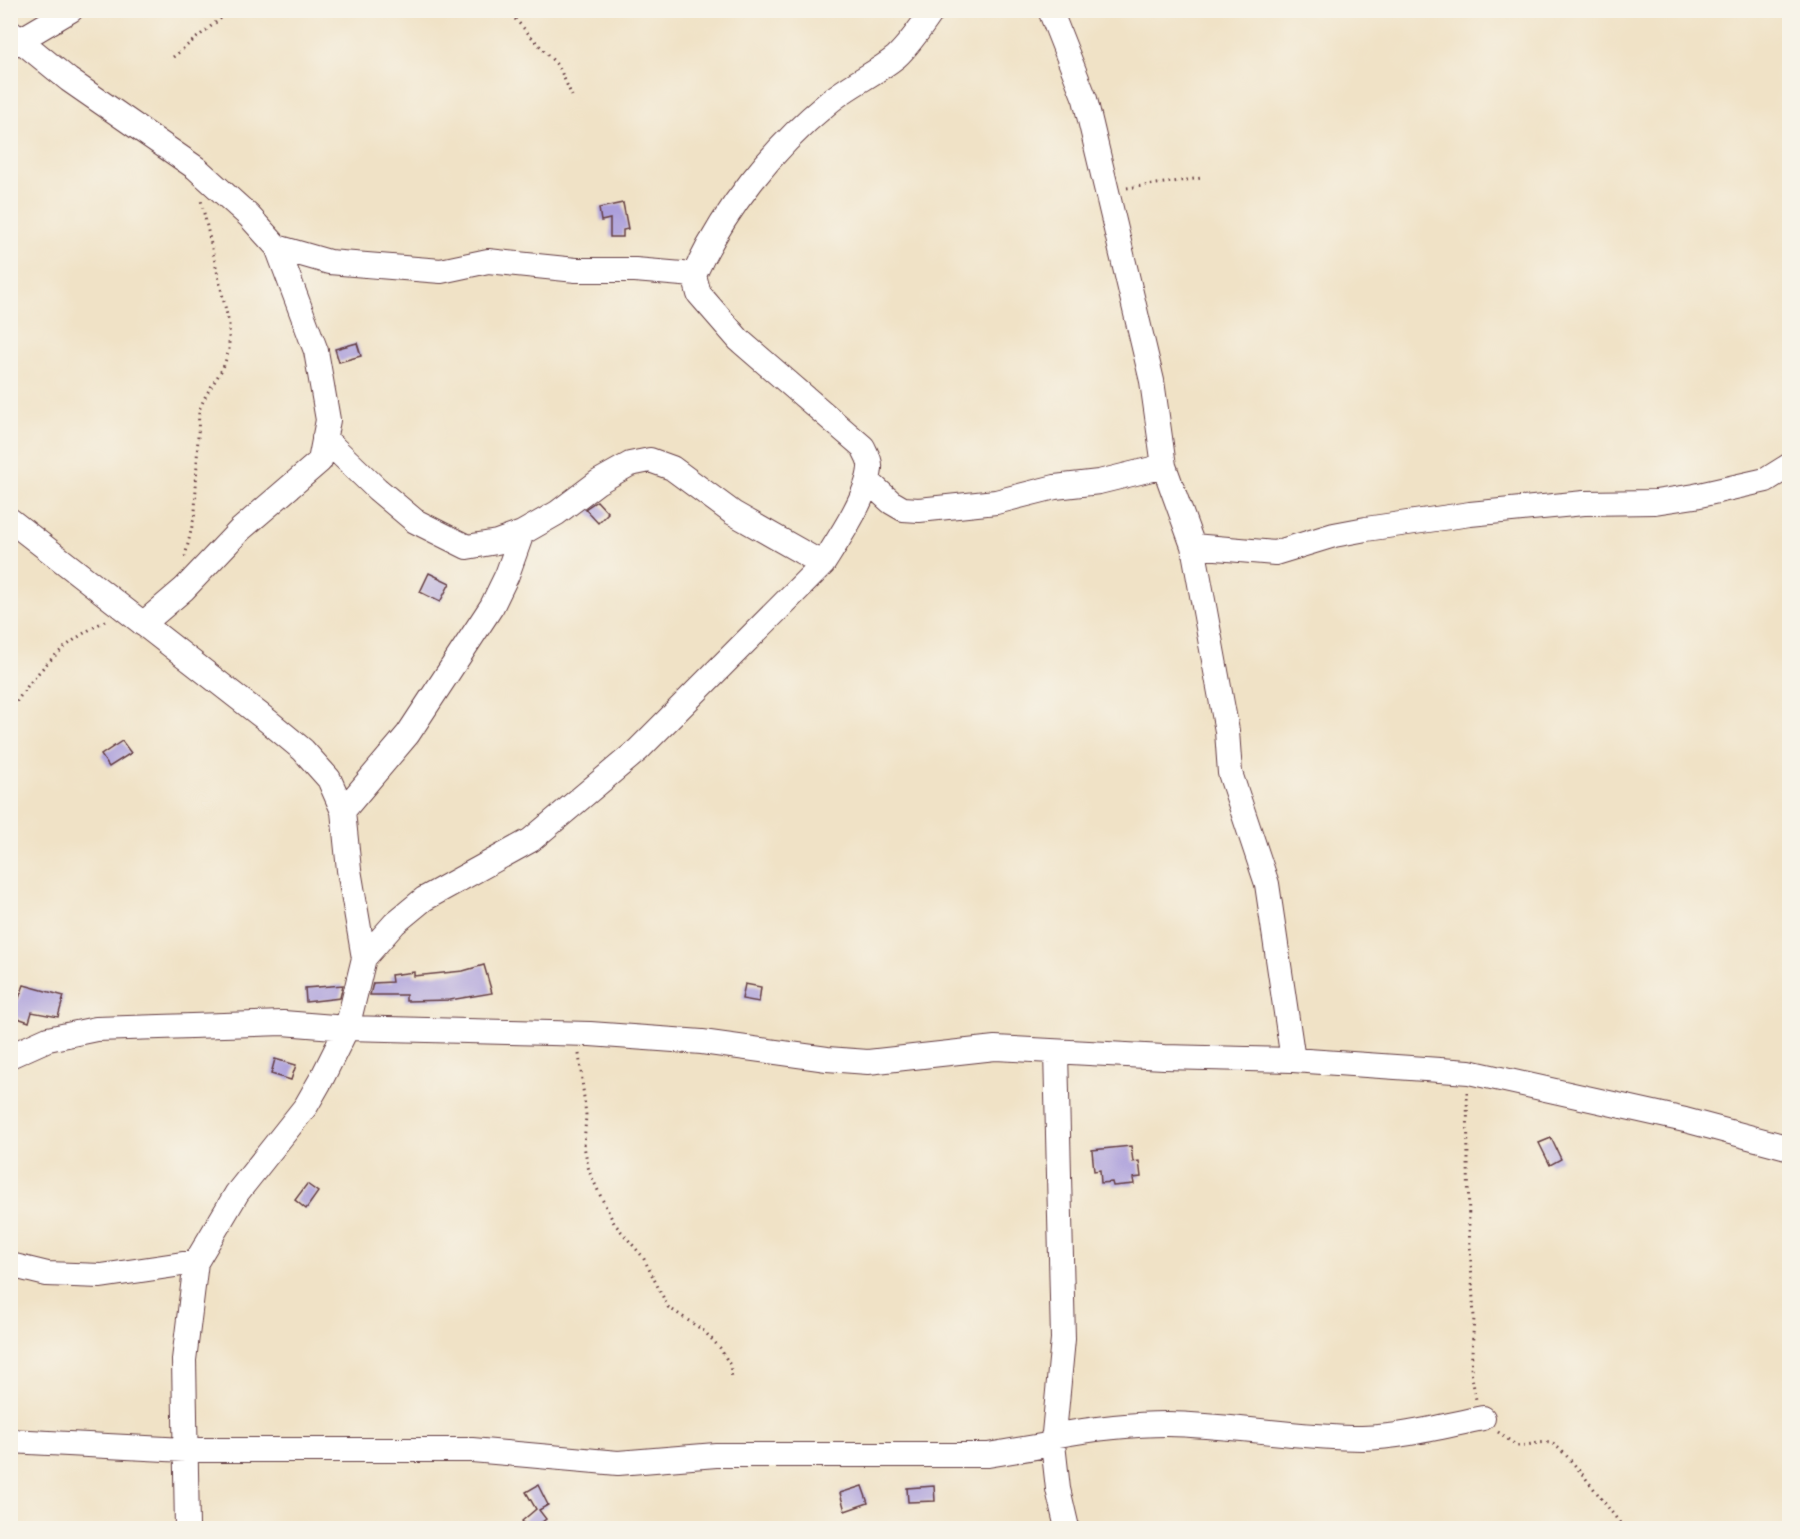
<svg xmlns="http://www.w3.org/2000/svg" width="1800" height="1539" font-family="Cardo,serif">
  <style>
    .building { fill: #ab9fdb }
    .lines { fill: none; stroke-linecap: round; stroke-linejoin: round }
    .minor-casing { stroke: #633c42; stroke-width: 26 }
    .path { stroke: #633c42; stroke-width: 3; stroke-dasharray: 1.5 4.5; stroke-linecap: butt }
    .minor { stroke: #fff; stroke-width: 24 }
  </style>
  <rect width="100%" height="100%" fill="#f7f3e8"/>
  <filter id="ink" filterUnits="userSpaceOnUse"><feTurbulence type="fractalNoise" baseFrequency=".0167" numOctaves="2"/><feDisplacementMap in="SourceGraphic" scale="12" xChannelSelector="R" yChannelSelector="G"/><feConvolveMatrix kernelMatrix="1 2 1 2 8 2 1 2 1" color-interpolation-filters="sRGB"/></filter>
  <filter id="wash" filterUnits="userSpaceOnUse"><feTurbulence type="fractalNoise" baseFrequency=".008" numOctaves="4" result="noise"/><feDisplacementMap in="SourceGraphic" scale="24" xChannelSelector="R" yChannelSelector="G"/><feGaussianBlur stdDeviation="1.35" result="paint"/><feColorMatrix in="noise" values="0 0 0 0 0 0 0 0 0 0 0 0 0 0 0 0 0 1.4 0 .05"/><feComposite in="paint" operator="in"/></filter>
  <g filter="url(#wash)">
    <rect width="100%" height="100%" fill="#f0e2c6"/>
    <g id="blocks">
      <path class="building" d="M 623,203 L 628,229 L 623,230 L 623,237 L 610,237 L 610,219 L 601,221 L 599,208 Z
        M 357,343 L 361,356 L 339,362 L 335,349 Z
        M 597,501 L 608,513 L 598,523 L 585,509 Z
        M 429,573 L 450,583 L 440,602 L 420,592 Z
        M 122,741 L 131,753 L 109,767 L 101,755 Z
        M 484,965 L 492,993 L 450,1000 L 406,1001 L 406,995 L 370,995 L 373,983 L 392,982 L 391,975 L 414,972 L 414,976 L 463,971 Z
        M 745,984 L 761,987 L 759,1002 L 742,999 Z
        M 24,985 L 64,996 L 58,1017 L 32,1012 L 29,1022 L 12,1016 Z
        M 343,985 L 340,998 L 306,1002 L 305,988 Z
        M 275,1059 L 296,1065 L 291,1080 L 271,1074 Z
        M 1551,1138 L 1561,1159 L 1550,1165 L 1539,1143 Z
        M 1131,1146 L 1133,1162 L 1139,1161 L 1141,1177 L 1133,1178 L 1134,1184 L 1113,1186 L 1112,1182 L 1101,1183 L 1100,1170 L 1094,1171 L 1092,1150 Z
        M 307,1184 L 318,1192 L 306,1209 L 295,1200 Z
        M 538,1485 L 548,1505 L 539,1510 L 546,1519 L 534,1528 L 528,1528 L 522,1521 L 536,1509 L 526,1492 Z
        M 862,1486 L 868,1503 L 845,1511 L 840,1493 Z
        M 934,1486 L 935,1501 L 908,1502 L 907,1488 Z"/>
    </g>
  </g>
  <g filter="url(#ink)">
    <use href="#blocks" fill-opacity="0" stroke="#633c42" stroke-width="1.5"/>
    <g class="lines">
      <defs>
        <path id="minor" d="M 1050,10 L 1085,99 L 1152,381 L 1164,466 L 1193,546 L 1227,731 L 1230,773 L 1267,884 L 1293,1060
          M 10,32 L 69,80 L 196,168 L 249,216 L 277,247 L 316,351 L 328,420 L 320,461 L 240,530 L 184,589 L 143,624
          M 10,46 L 71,10
          M 277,247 L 329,262 L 441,271 L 488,261 L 576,270 L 635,270 L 694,275
          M 324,438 L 377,489 L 415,521 L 467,547 L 497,542 L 522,533 L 557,513 L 598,482 L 630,464 L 650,460 L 672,468 L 733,513 L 823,564
          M 868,481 L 891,502 L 903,509 L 919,510 L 996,502 L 1055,487 L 1099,482 L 1164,466
          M 10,520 L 268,721 L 303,750 L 329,779 L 343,811 L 349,870 L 364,958
          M 1193,546 L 1275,553 L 1334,535 L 1366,529 L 1470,514 L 1584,503 L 1655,502 L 1695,496 L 1766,480 L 1790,465
          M 343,811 L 408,734 L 492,606 L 507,575 L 522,533
          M 1056,1052 L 1063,1339 L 1053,1444 L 1058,1489 L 1067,1528
          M 10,1056 L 48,1039 L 96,1029 L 283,1023 L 347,1028 L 590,1034 L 702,1042 L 827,1059 L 868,1062 L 995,1048 L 1164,1057 L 1293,1060 L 1469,1072 L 1685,1120 L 1790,1148
          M 10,1265 L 47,1274 L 101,1276 L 196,1262
          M 1053,1436 C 1091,1429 1128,1424 1167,1424 C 1232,1425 1296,1438 1362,1438 C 1403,1437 1443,1426 1483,1418
          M 10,1441 L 185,1450 L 472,1450 L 618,1463 L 716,1455 L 988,1455 L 1053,1444
          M 187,1528 L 184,1360 L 196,1262 L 237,1193 L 306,1106 L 322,1078 L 347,1028 L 364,958 L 395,923 L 424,899 L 531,840 L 638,750 L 823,564 C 838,540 868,496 870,468 C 871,461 866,454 863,447 L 739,340 L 699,294 L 694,275 C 724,210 772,149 828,103 C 849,85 875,74 896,57 C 910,44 922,26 933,10"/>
      </defs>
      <use href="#minor" class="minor-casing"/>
      <path class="path" d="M 507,10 L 559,67 L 572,96
        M 173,57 L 231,10
        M 1127,188 L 1202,178
        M 185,557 L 195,513 L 199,410 L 206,395 L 223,368 L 229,350 L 229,324 L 201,200
        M 10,712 C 35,671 65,641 107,620
        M 579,1054 L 586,1115 L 584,1146 L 589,1171 L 601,1197 L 614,1223 L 643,1257 L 668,1307 L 704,1331 L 720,1348 L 730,1365 L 732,1378
        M 1467,1092 L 1469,1229 L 1474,1317 L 1471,1371 L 1476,1400
        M 1498,1432 L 1517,1446 C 1527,1446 1540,1441 1550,1443 C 1564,1445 1612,1514 1624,1528"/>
      <use href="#minor" class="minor"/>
    </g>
  </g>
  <rect width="1800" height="1539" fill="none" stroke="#f7f3e8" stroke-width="36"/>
</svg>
